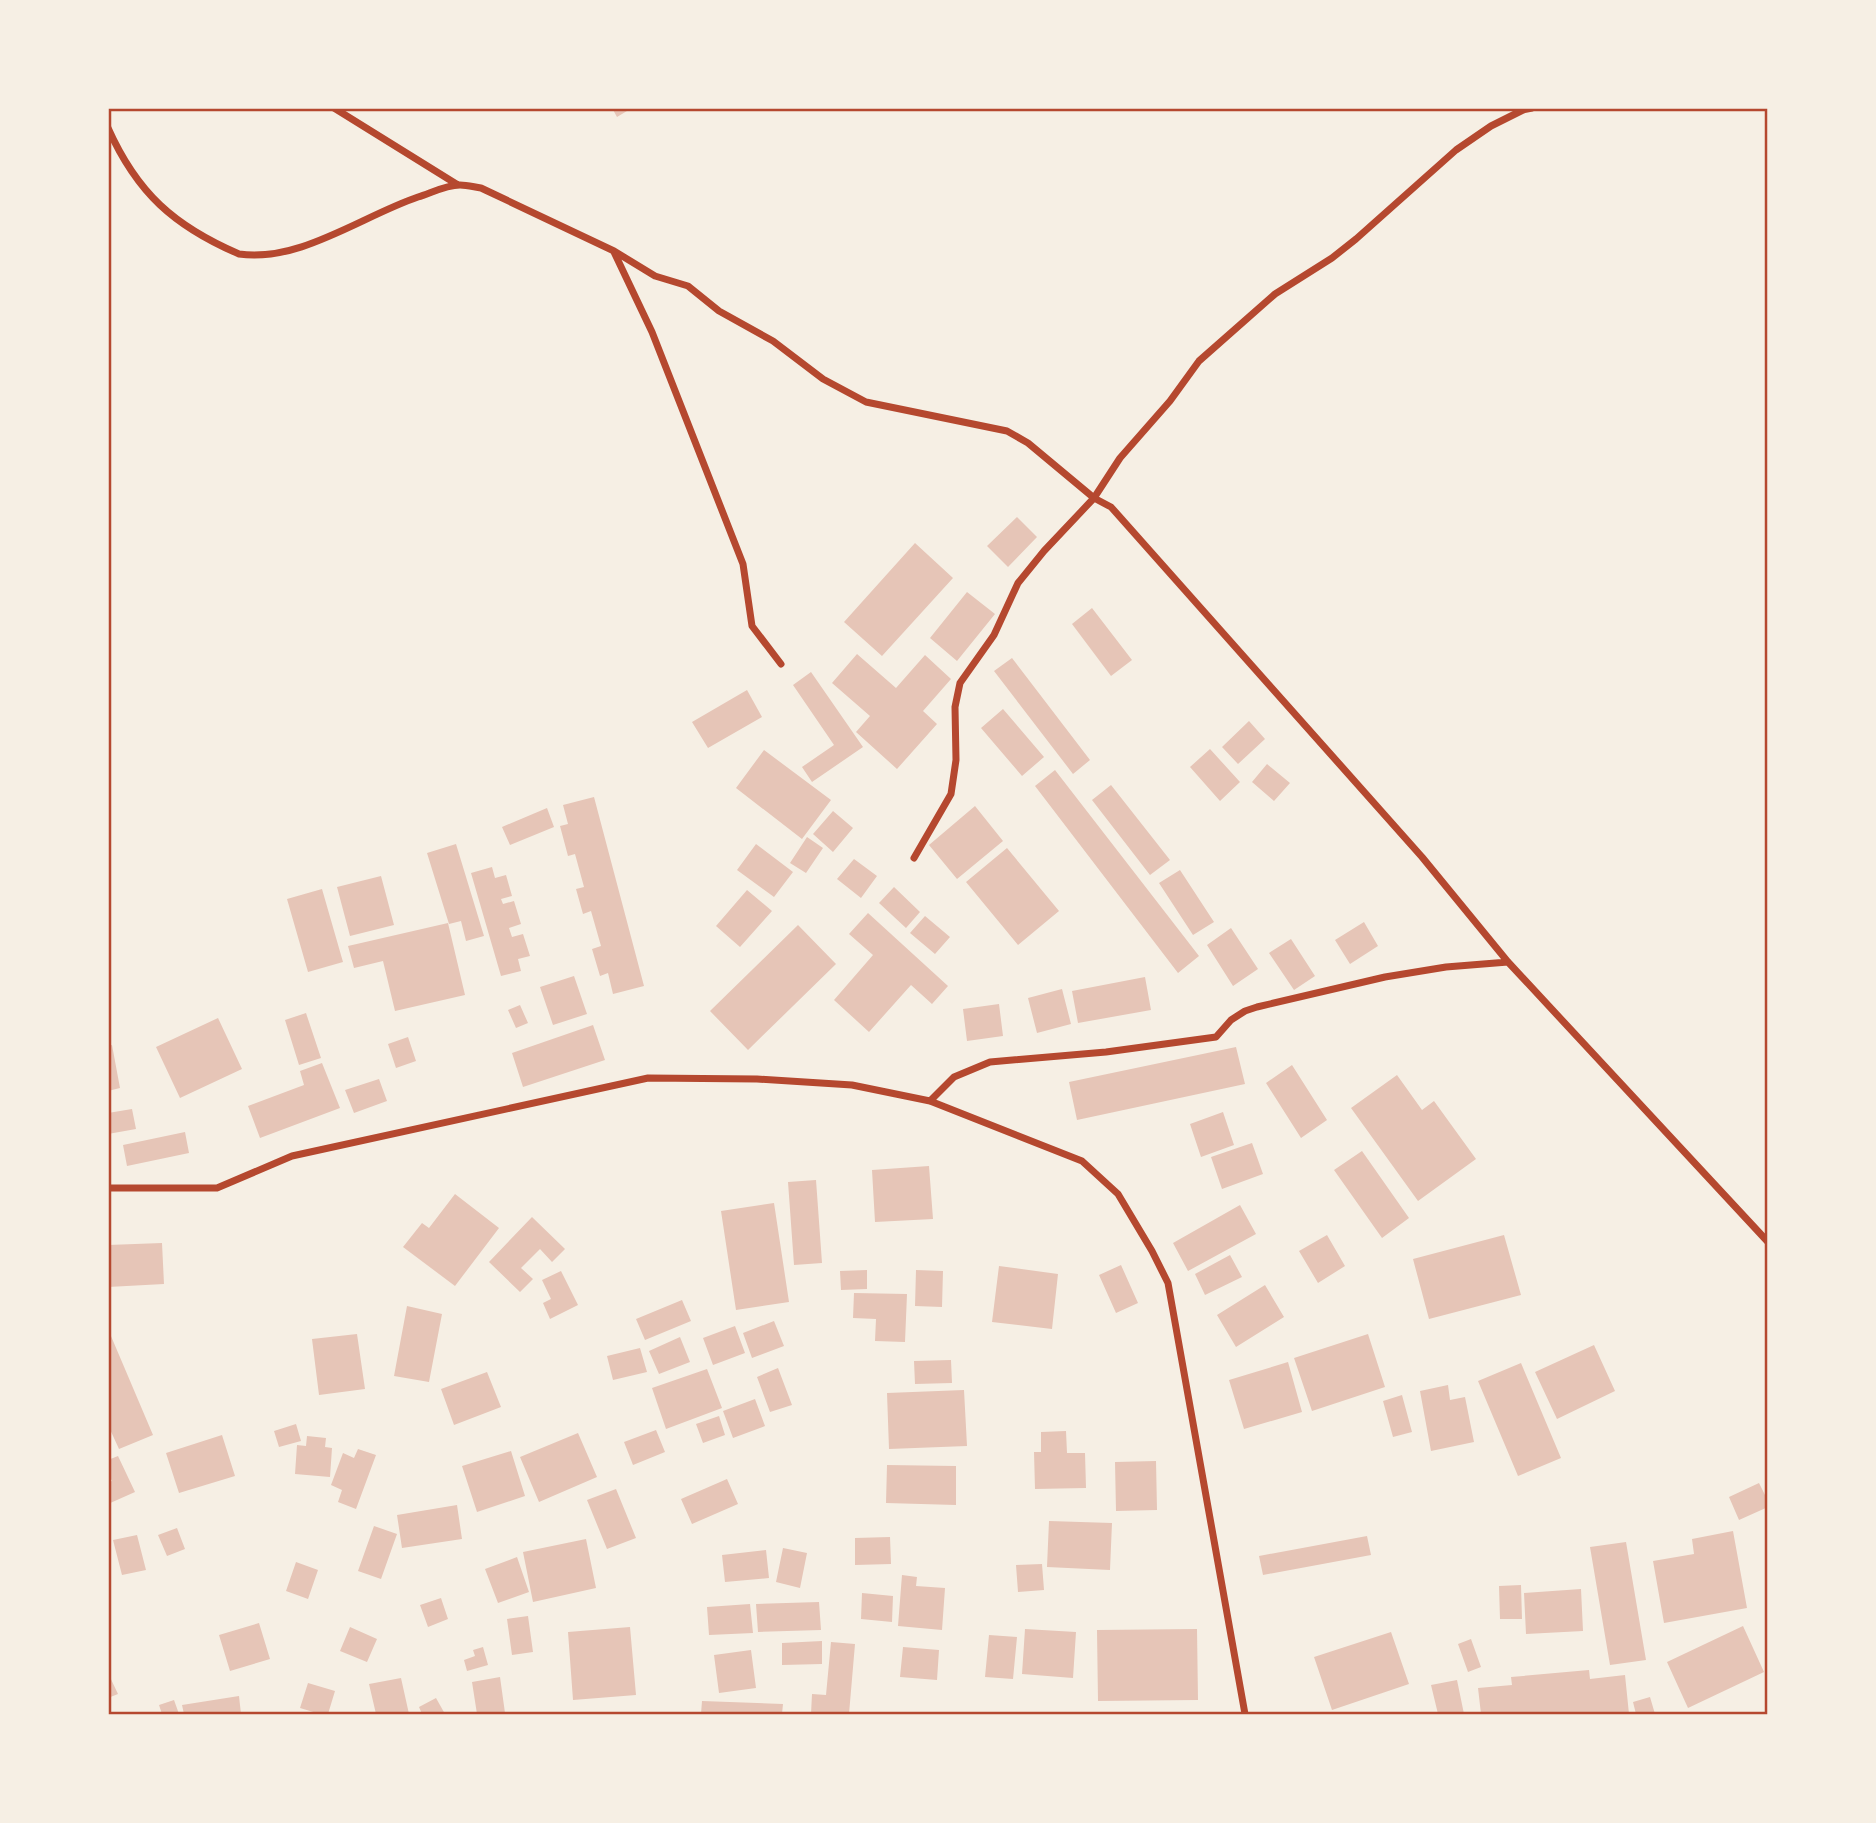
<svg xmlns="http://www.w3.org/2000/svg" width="1876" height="1823" font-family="'Asap Condensed',sans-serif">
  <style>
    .building { fill: #e6c5b7 }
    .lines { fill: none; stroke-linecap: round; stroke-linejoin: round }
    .minor { stroke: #b5482f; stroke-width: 7 }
    .neatline { fill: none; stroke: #b5482f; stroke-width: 2.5 }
  </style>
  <rect width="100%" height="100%" fill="#f6efe4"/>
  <path class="building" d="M 612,108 L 632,108 L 617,117 Z
    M 1017,517 L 1037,537 L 1008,567 L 987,546 Z
    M 915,543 L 953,578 L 882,656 L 844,622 Z
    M 967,592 L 995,614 L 957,661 L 930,638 Z
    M 1092,608 L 1132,660 L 1111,676 L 1072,624 Z
    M 857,654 L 896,688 L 925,655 L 951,679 L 923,711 L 937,724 L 897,769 L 856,732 L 870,716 L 832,683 Z
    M 1012,658 L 1090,760 L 1073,774 L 994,671 Z
    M 811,672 L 863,747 L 812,782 L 802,767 L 834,745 L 793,685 Z
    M 747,690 L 762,717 L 708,748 L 692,722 Z
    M 1003,709 L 1044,757 L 1022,776 L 981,728 Z
    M 1249,721 L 1265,739 L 1238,764 L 1222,747 Z
    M 1210,749 L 1240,782 L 1220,801 L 1190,767 Z
    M 764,750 L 831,800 L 802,839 L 736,788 Z
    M 1267,764 L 1290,783 L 1274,801 L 1252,782 Z
    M 1055,770 L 1199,956 L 1178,973 L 1035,786 Z
    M 1111,785 L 1170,860 L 1150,875 L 1092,800 Z
    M 594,797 L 644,986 L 613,994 L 608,973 L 600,976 L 592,949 L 601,946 L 591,911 L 583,914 L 576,889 L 584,887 L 575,854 L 568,856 L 560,826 L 568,824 L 563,805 Z
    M 975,806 L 1003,841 L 957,879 L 929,845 Z
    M 547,808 L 554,827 L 510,845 L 502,827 Z
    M 833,811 L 853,828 L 833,852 L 813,834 Z
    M 807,837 L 823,848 L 806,873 L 790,863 Z
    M 456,844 L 484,936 L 466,941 L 461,921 L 449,924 L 427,853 Z
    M 756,844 L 793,872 L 774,897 L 737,870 Z
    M 1007,848 L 1059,911 L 1018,945 L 966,882 Z
    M 854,859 L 877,876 L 861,898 L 837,879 Z
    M 492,867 L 495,878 L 506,875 L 512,896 L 501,899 L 503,904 L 514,901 L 521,924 L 509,928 L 512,937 L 523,934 L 530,956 L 518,959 L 521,971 L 501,976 L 471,873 Z
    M 1180,870 L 1214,922 L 1193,935 L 1159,883 Z
    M 381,876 L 394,925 L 350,936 L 337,887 Z
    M 894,887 L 920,912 L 906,928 L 879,903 Z
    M 322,889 L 343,962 L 308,972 L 287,899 Z
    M 747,890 L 772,911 L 740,947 L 716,926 Z
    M 868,913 L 948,986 L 932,1004 L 911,985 L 869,1032 L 834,1000 L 873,955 L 849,934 Z
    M 925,916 L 950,937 L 935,954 L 910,933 Z
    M 1364,922 L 1378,946 L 1350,964 L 1335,940 Z
    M 448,923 L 465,995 L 395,1011 L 383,961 L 354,968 L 348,946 Z
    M 798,925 L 836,964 L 748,1050 L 710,1011 Z
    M 1231,928 L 1258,969 L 1233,986 L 1207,945 Z
    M 1291,939 L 1315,976 L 1294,990 L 1269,953 Z
    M 574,976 L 587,1014 L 553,1025 L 540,987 Z
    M 1145,977 L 1151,1010 L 1078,1023 L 1072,991 Z
    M 1062,989 L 1071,1024 L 1037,1033 L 1028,998 Z
    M 999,1004 L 1003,1036 L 967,1041 L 963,1009 Z
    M 520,1005 L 528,1023 L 516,1028 L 508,1010 Z
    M 306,1013 L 321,1058 L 299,1065 L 285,1020 Z
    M 218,1018 L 242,1069 L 180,1098 L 156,1047 Z
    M 593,1025 L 605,1060 L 523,1087 L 512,1053 Z
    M 408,1037 L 416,1061 L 396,1068 L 388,1044 Z
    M 112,1045 L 120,1088 L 108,1091 L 108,1046 Z
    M 1236,1047 L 1245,1084 L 1077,1120 L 1069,1082 Z
    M 322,1063 L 340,1108 L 260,1138 L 248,1106 L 304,1085 L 300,1071 Z
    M 1292,1065 L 1327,1120 L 1301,1138 L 1266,1083 Z
    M 1397,1075 L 1422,1110 L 1434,1101 L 1476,1159 L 1418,1201 L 1351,1108 Z
    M 379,1079 L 387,1101 L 354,1113 L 345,1090 Z
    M 132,1109 L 136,1129 L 108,1134 L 108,1113 Z
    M 1223,1112 L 1234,1145 L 1201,1157 L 1190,1124 Z
    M 185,1132 L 189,1153 L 127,1166 L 123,1145 Z
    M 1252,1143 L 1263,1174 L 1222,1189 L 1211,1157 Z
    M 1362,1151 L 1409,1218 L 1382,1238 L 1334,1170 Z
    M 929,1166 L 933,1219 L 875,1222 L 872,1170 Z
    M 816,1180 L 822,1263 L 794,1265 L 788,1182 Z
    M 455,1194 L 499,1228 L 455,1286 L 403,1247 L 422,1223 L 429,1228 Z
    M 774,1203 L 789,1302 L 736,1310 L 721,1211 Z
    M 1240,1205 L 1256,1234 L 1188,1271 L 1173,1243 Z
    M 532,1217 L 565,1249 L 552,1262 L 540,1249 L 521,1268 L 533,1279 L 520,1292 L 489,1262 Z
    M 1327,1235 L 1345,1266 L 1318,1283 L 1299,1251 Z
    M 1504,1235 L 1521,1295 L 1429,1319 L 1413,1259 Z
    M 162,1243 L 164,1284 L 108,1287 L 108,1245 Z
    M 1230,1255 L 1242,1277 L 1205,1295 L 1195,1274 Z
    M 1121,1265 L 1138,1303 L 1116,1313 L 1099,1275 Z
    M 999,1266 L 1058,1274 L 1052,1329 L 992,1322 Z
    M 867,1270 L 867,1289 L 841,1290 L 840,1271 Z
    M 916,1270 L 943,1271 L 942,1307 L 915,1306 Z
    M 561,1271 L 578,1305 L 550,1319 L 543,1303 L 551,1299 L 542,1280 Z
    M 1265,1285 L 1284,1317 L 1236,1347 L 1217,1315 Z
    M 854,1293 L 907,1294 L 905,1342 L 875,1341 L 876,1319 L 853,1318 Z
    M 682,1300 L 691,1321 L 645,1340 L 636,1319 Z
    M 407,1306 L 442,1314 L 429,1382 L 394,1376 Z
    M 774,1321 L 784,1346 L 752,1358 L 743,1333 Z
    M 735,1326 L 745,1353 L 713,1365 L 703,1338 Z
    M 108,1329 L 153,1435 L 119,1449 L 108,1425 Z
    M 357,1334 L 365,1389 L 319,1395 L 312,1339 Z
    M 1368,1334 L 1385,1387 L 1312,1411 L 1294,1358 Z
    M 680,1337 L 690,1362 L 659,1374 L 649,1351 Z
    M 1594,1345 L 1615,1391 L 1557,1419 L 1535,1372 Z
    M 640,1348 L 647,1372 L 613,1380 L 607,1356 Z
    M 951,1360 L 952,1383 L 915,1384 L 914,1361 Z
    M 1288,1362 L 1302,1412 L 1244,1429 L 1229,1380 Z
    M 1521,1363 L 1561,1458 L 1518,1476 L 1478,1381 Z
    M 778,1368 L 792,1405 L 770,1412 L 757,1377 Z
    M 707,1369 L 722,1408 L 666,1429 L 652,1388 Z
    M 487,1372 L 501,1407 L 454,1425 L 441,1389 Z
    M 1448,1385 L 1450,1400 L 1465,1397 L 1474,1442 L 1431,1451 L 1420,1391 Z
    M 964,1390 L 967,1446 L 889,1449 L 887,1393 Z
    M 1402,1395 L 1412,1432 L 1393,1437 L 1383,1401 Z
    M 755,1399 L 765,1426 L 733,1438 L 723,1411 Z
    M 719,1416 L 725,1435 L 703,1443 L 696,1424 Z
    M 296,1424 L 301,1441 L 279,1447 L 274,1431 Z
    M 656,1430 L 665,1452 L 633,1465 L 624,1442 Z
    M 1066,1431 L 1067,1453 L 1085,1453 L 1086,1488 L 1035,1489 L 1034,1452 L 1041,1452 L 1041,1432 Z
    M 578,1433 L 597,1477 L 539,1502 L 520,1457 Z
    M 222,1435 L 235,1476 L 179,1493 L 166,1453 Z
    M 307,1436 L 326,1438 L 325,1447 L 332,1448 L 330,1477 L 295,1474 L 297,1445 L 306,1446 Z
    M 358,1449 L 376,1455 L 356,1509 L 338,1502 L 342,1490 L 331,1485 L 343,1453 L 354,1458 Z
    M 511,1451 L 525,1496 L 477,1512 L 462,1466 Z
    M 118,1456 L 135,1492 L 108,1504 L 108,1482 L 112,1481 L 108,1474 L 108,1460 Z
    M 1156,1461 L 1157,1510 L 1116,1511 L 1115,1462 Z
    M 887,1465 L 956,1466 L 956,1505 L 886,1503 Z
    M 727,1479 L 738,1504 L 692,1524 L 681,1499 Z
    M 1759,1483 L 1768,1501 L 1768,1507 L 1739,1520 L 1729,1497 Z
    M 616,1489 L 636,1538 L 607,1549 L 587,1500 Z
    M 457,1505 L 462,1539 L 402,1548 L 397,1515 Z
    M 1049,1521 L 1112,1523 L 1110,1570 L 1047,1567 Z
    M 374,1526 L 397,1534 L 381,1579 L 358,1571 Z
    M 177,1528 L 185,1549 L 167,1556 L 158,1535 Z
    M 1733,1531 L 1747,1608 L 1664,1623 L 1653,1561 L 1694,1554 L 1692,1539 Z
    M 137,1535 L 146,1570 L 122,1575 L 113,1540 Z
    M 1367,1536 L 1371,1555 L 1263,1575 L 1259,1556 Z
    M 890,1537 L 891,1564 L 855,1565 L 855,1538 Z
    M 586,1539 L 596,1588 L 533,1602 L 523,1552 Z
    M 1626,1542 L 1646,1660 L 1610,1665 L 1590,1547 Z
    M 783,1548 L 807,1553 L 800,1588 L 776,1582 Z
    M 766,1550 L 769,1578 L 725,1582 L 722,1555 Z
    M 517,1557 L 529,1592 L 498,1603 L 485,1569 Z
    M 296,1562 L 318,1570 L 308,1599 L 286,1591 Z
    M 1042,1564 L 1044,1590 L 1018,1592 L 1016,1565 Z
    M 902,1575 L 917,1577 L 916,1586 L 945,1588 L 942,1630 L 898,1626 Z
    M 1521,1585 L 1522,1619 L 1500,1619 L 1499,1586 Z
    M 1581,1589 L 1583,1631 L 1526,1634 L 1524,1593 Z
    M 862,1593 L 893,1596 L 892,1622 L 861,1619 Z
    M 441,1598 L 448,1619 L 428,1627 L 420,1605 Z
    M 819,1602 L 821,1630 L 758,1632 L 756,1604 Z
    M 750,1604 L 753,1633 L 709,1635 L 707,1607 Z
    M 528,1616 L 533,1652 L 512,1655 L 507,1619 Z
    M 259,1623 L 270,1659 L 230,1671 L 219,1635 Z
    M 1743,1626 L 1764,1672 L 1688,1708 L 1667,1662 Z
    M 350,1627 L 377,1639 L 367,1662 L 340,1651 Z
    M 630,1627 L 636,1695 L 573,1700 L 568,1632 Z
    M 1025,1629 L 1076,1632 L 1073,1678 L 1022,1674 Z
    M 1197,1629 L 1198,1700 L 1098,1701 L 1097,1630 Z
    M 1391,1632 L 1409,1684 L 1332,1710 L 1314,1657 Z
    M 989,1635 L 1017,1637 L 1013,1679 L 985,1677 Z
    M 1471,1639 L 1481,1667 L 1468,1672 L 1458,1644 Z
    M 822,1641 L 822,1664 L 782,1665 L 782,1643 Z
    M 831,1642 L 855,1644 L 849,1714 L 811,1714 L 812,1694 L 826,1695 Z
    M 483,1647 L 488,1665 L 467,1671 L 464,1660 L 475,1656 L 473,1650 Z
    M 903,1647 L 939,1650 L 937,1680 L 900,1677 Z
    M 751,1650 L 756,1688 L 719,1693 L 714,1655 Z
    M 1589,1670 L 1590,1679 L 1625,1675 L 1629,1714 L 1481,1714 L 1478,1688 L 1512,1685 L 1511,1677 Z
    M 108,1673 L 118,1694 L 108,1698 Z
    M 500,1677 L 505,1713 L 477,1714 L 472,1682 Z
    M 401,1678 L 409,1714 L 376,1714 L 369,1684 Z
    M 1457,1680 L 1464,1714 L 1438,1714 L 1431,1685 Z
    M 308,1683 L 335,1691 L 328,1714 L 320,1714 L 300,1708 Z
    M 239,1696 L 241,1714 L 184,1714 L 182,1705 Z
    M 1650,1697 L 1655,1714 L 1636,1714 L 1633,1702 Z
    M 436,1698 L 445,1714 L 422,1714 L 419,1707 Z
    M 174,1700 L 179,1714 L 162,1714 L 159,1705 Z
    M 702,1701 L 783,1704 L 782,1714 L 701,1714 Z"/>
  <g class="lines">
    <path class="minor" d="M 334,108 L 458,185
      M 108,128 C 137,193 174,226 239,254 C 299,263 362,216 418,197 C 431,193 446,185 460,185 C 467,185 474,187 481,188 L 614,251 L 655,276 L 688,286 L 719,311 L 773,341 L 823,379 L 866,402 L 1007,431 L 1028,443 L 1094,498 L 1111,507 L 1422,857 L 1508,962 L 1768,1242
      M 614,252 L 652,332 L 743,564 L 752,626 L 781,664
      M 914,858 L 951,794 L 956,760 L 955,707 L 960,683 L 994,635 L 1018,583 L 1044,551 L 1094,498 L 1120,458 L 1170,401 L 1199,361 L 1275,294 L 1332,258 L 1356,239 L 1456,150 L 1491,126 L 1523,110 L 1532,108
      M 930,1101 L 954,1077 L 990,1062 L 1106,1052 L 1216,1037 L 1231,1020 L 1245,1011 L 1257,1007 L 1385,977 L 1446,967 L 1508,962
      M 108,1188 L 217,1188 L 292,1156 L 648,1078 L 757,1079 L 852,1085 L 930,1101 L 1082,1161 L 1118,1194 L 1152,1251 L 1168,1283 L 1245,1714"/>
  </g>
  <rect width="1876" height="1823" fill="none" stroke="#f6efe4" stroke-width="220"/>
  <rect x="110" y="110" width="1656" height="1603" class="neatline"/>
</svg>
